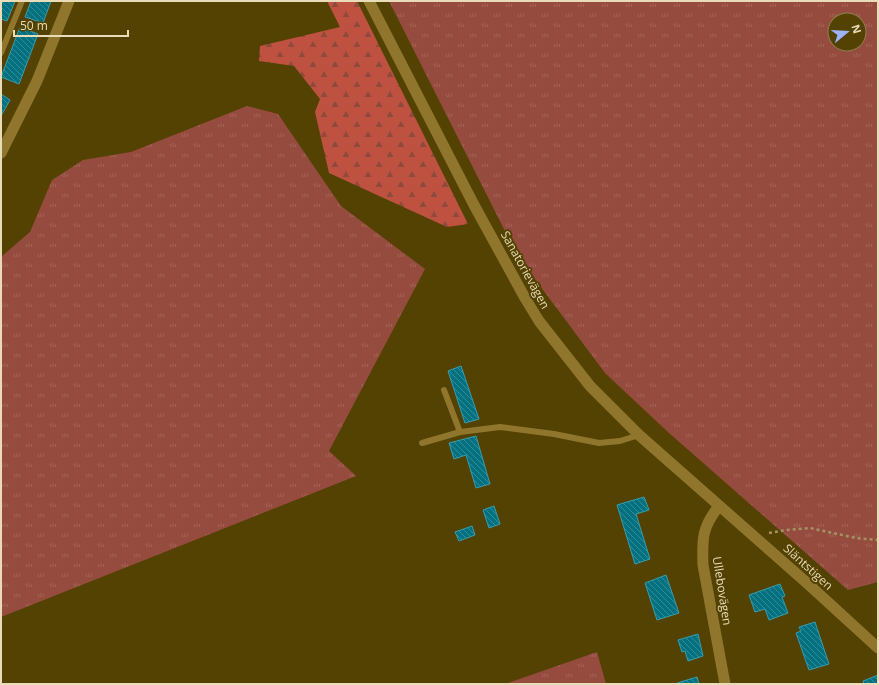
<svg xmlns="http://www.w3.org/2000/svg" width="879" height="685" font-family="'Open Sans',sans-serif">
  <style>
    .grass { fill: url(#grass-tufts); fill-rule: evenodd }
    .forest { fill: url(#forest-firs) }
    .building { fill: url(#building-back-hatch); stroke: #349eb0 }
    .lines { fill: none; stroke-linecap: round; stroke-linejoin: round }
    .path { stroke: #a29362; stroke-width: 2.5; stroke-dasharray: 3 3; stroke-linecap: butt }
    .service { stroke: #8f762c; stroke-width: 6 }
    .minor { stroke: #8f762c; stroke-width: 11 }
    .labels { text-anchor: middle; stroke-width: 4; stroke-linejoin: round; paint-order: stroke }
    .street-label { font-size: 12px; fill: #e9dcb9; stroke: #544203 }
  </style>
  <defs>
    <pattern id="grass-tufts" width="24" height="20" patternUnits="userSpaceOnUse"><rect width="24" height="20" fill="#964b3f"/><path d="M3 7l-1-3M5 7V3M7 7l1-3M15 17l-1-3M17 17v-4M19 17l1-3" fill="none" stroke="#a56459"/></pattern>
    <pattern id="forest-firs" width="22" height="20" patternUnits="userSpaceOnUse"><rect width="22" height="20" fill="#be5140"/><path d="M5 1l3.5 6h-7zM16 11l3.5 6h-7z" fill="#8e4b3d"/></pattern>
    <pattern id="building-back-hatch" width="6" height="6" patternUnits="userSpaceOnUse"><rect width="6" height="6" fill="#047180"/><path d="M-1 5l2 2M0 0l6 6M5-1l2 2" fill="none" stroke="#358b95"/></pattern>
  </defs>
  <rect width="100%" height="100%" fill="#544203"/>
  <path class="grass" d="M 389,1 L 878,1 L 878,582 L 848,590 L 669,433 L 605,373 L 517,255 ZM 835,20 L 859,20 L 859,44 L 835,44 Z
    M 247,106 L 278,114 L 341,206 L 425,269 L 329,451 L 356,476 L 1,617 L 1,257 L 30,232 L 52,180 L 83,160 L 131,152 Z
    M 597,652 L 606,684 L 505,684 Z"/>
  <path class="forest" d="M 327,1 L 357,1 L 468,224 L 447,227 L 329,173 L 315,112 L 320,99 L 294,66 L 259,61 L 260,46 L 340,27 Z"/>
  <path class="building" d="M 1,1 L 15,1 L 7,21 L 1,19 Z
    M 31,1 L 51,1 L 43,23 L 25,17 Z
    M 20,27 L 38,34 L 19,84 L 1,77 Z
    M 1,94 L 10,100 L 1,116 Z
    M 461,366 L 479,419 L 465,423 L 448,371 Z
    M 476,436 L 490,484 L 476,488 L 466,455 L 454,459 L 449,443 Z
    M 644,497 L 649,510 L 636,514 L 650,559 L 635,564 L 617,505 Z
    M 494,506 L 500,524 L 489,528 L 483,510 Z
    M 472,526 L 475,535 L 459,541 L 455,532 Z
    M 666,575 L 679,613 L 657,620 L 645,583 Z
    M 780,584 L 785,596 L 782,597 L 788,613 L 769,620 L 765,609 L 755,612 L 749,595 Z
    M 815,622 L 829,664 L 809,670 L 796,633 L 801,631 L 799,627 Z
    M 698,634 L 703,656 L 688,661 L 685,651 L 682,652 L 678,640 Z
    M 878,675 L 878,684 L 864,684 L 863,681 Z
    M 697,677 L 699,684 L 677,684 L 677,683 Z"/>
  <g class="lines">
    <path class="path" d="M 769,533 L 786,530 L 810,528 L 856,538 L 878,540"/>
    <path class="service" d="M 1,53 L 22,1
      M 444,390 L 460,432
      M 422,443 L 460,432 L 500,427 L 554,434 L 599,443 L 620,441 L 639,435"/>
    <path class="minor" d="M 369,1 L 474,205 L 525,298 L 539,321 L 590,386 L 639,435 L 807,583 L 878,648
      M 1,153 L 37,81 L 69,1
      M 719,506 C 702,527 702,539 703,565 L 725,684"/>
  </g>
  <g class="labels">
    <g class="street-label">
      <text transform="translate(525 270) rotate(61)" y="4">Sanatorievägen</text>
      <text transform="translate(808 567) rotate(42)" y="4">Släntstigen</text>
      <text transform="translate(722 591) rotate(81)" y="4">Ullebovägen</text>
    </g>
  </g>
  <rect width="879" height="685" fill="none" stroke="#e9dcb9" stroke-width="4"/>
  <g transform="translate(847 32) rotate(72)"><circle r="19" fill="#544203" stroke="#90804c"/>
  <path d="M0-3L7 15L0 10L-7 15Z" fill="#9db4fd"/>
  <text y="-6" font-size="11" font-weight="bold" text-anchor="middle" fill="#e9dcb9">N</text>
  </g>
  <path d="M14 30v6h114v-6" fill="none" stroke="#e9dcb9" stroke-width="2"/>
  <text x="20" y="30" font-size="12" fill="#e9dcb9" stroke="#544203" stroke-width="3" paint-order="stroke">50 m</text>
</svg>
